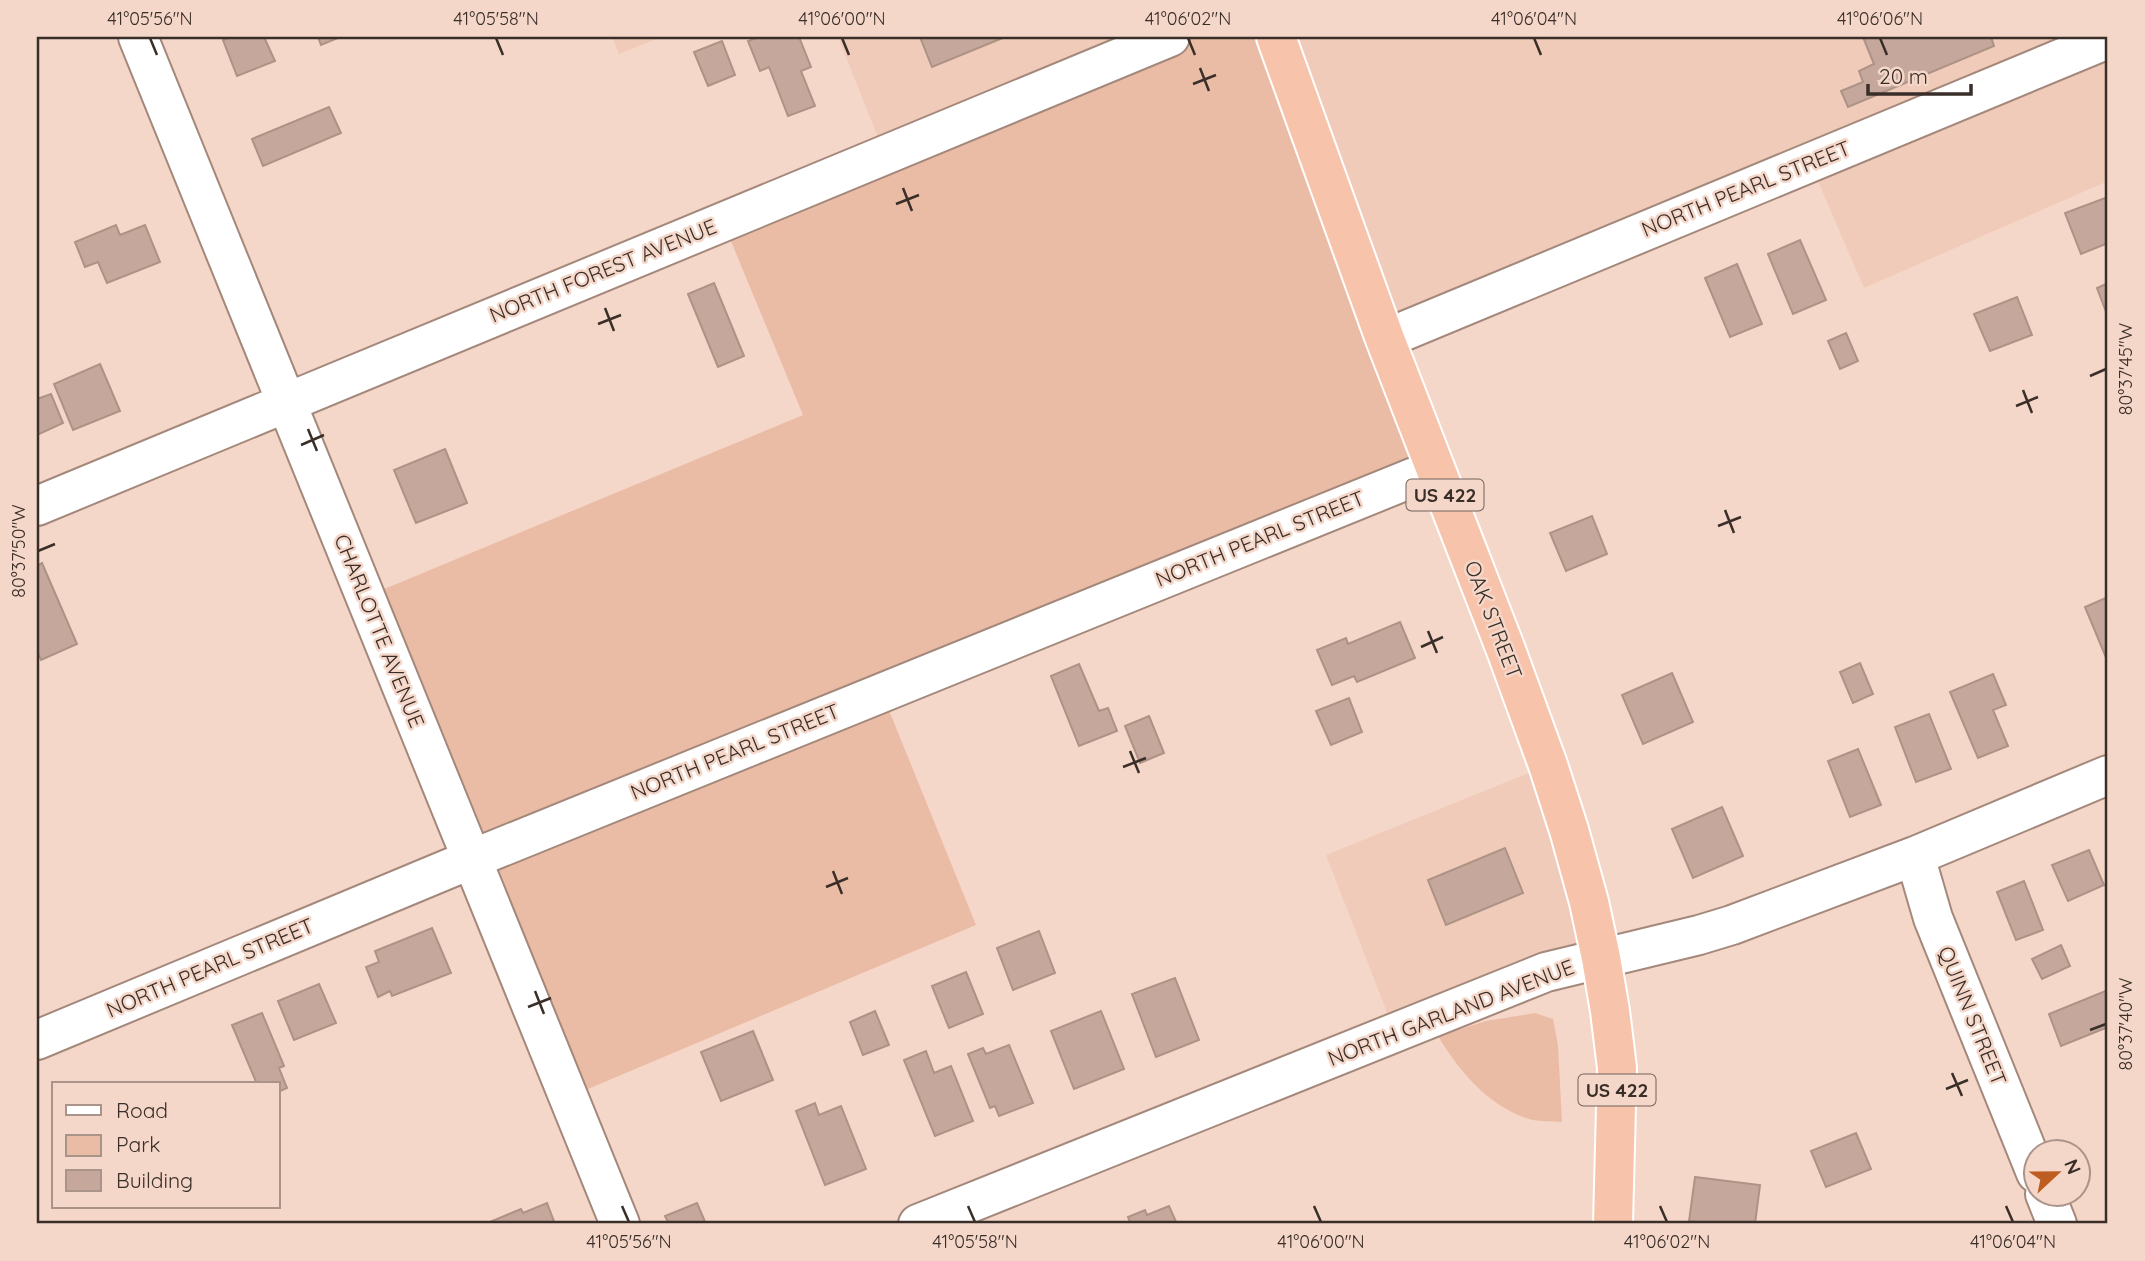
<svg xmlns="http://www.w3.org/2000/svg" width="2145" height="1261" font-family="Quicksand,sans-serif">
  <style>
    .built { fill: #f0cbb9 }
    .green { fill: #ebbca5 }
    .building { fill: #c5a89b; stroke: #ad9285; stroke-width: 2 }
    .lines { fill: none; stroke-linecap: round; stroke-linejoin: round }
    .minor-casing { stroke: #a3887b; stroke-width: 42 }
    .highway-casing { stroke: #fff; stroke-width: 42 }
    .minor { stroke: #fff; stroke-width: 38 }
    .highway { stroke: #f7c4ab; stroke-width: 38 }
    .ticks { fill: none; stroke: #392e28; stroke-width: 2.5 }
    .labels { text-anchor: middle; stroke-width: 5; stroke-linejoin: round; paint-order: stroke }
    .shield { fill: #f5d7c9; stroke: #716158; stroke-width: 2 }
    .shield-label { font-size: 19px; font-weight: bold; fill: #392e28 }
    .street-label { font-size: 21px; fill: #392e28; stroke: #f5d7c9 }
    .neatline { fill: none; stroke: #392e28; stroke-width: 2.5 }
    .ticks-label { font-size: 18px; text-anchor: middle; fill: #392e28 }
  </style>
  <rect width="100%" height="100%" fill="#f5d7c9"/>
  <path class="built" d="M 612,37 L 661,37 L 619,54 Z
    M 838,37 L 1170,37 L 885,155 Z
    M 1276,37 L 2108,37 L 2108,181 L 1864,288 L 1810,163 L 1385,339 Z
    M 1548,765 L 1601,958 L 1395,1033 L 1326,855 Z"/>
  <path class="green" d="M 1170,37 L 1276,37 L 1434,469 L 882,693 L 976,925 L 569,1097 L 365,597 L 803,415 L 723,222 Z
    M 1535,1013 L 1553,1019 L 1558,1045 L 1562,1122 C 1551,1121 1539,1122 1529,1119 C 1488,1106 1459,1071 1438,1036 L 1486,1021 Z"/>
  <path class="building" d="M 231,37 L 264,37 L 275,61 L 237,76 L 223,40 Z
    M 318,37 L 340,37 L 321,45 Z
    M 759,37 L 799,37 L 811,67 L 801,71 L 815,106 L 788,116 L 769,67 L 760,71 L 748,41 Z
    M 920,37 L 1005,37 L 932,67 Z
    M 1863,37 L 1991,37 L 1994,46 L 1848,107 L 1841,91 L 1863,82 L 1859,71 L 1874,64 Z
    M 722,41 L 735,75 L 708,86 L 694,52 Z
    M 329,107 L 341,133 L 263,166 L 252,139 Z
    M 2108,197 L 2108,243 L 2081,254 L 2065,213 Z
    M 116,225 L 120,235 L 145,225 L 160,262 L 107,283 L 98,262 L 85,267 L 75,242 Z
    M 1800,240 L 1826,300 L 1793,314 L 1768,254 Z
    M 1737,264 L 1762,324 L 1730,337 L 1705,278 Z
    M 714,283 L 744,356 L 718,367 L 688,294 Z
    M 2108,283 L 2108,317 L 2097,288 Z
    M 2017,297 L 2032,335 L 1990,351 L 1974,314 Z
    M 1846,333 L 1858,361 L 1840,369 L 1828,341 Z
    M 100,364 L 120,411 L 73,430 L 54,384 Z
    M 51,394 L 63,423 L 37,435 L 37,399 Z
    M 445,449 L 467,503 L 416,523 L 394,470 Z
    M 1592,516 L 1607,554 L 1566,571 L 1550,533 Z
    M 42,563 L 77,644 L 41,660 L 37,651 L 37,566 Z
    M 2108,597 L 2108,659 L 2107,660 L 2085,607 Z
    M 1400,622 L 1415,658 L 1357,682 L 1354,676 L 1332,685 L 1317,650 L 1346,638 L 1348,644 Z
    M 1860,663 L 1873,694 L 1853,703 L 1840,672 Z
    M 1079,664 L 1099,711 L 1108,708 L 1117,731 L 1079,746 L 1051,676 Z
    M 1672,673 L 1693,722 L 1643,744 L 1622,695 Z
    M 1993,674 L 2006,705 L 1993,710 L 2008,746 L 1978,758 L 1950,692 Z
    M 1349,698 L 1362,732 L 1331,745 L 1316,711 Z
    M 1929,714 L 1951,769 L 1916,782 L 1895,727 Z
    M 1149,716 L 1164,753 L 1140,763 L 1125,726 Z
    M 1858,749 L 1881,805 L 1850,817 L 1828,761 Z
    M 1722,807 L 1743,856 L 1693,878 L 1672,829 Z
    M 1505,848 L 1523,893 L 1446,925 L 1428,880 Z
    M 2089,850 L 2104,885 L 2068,901 L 2052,865 Z
    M 2024,881 L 2043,930 L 2016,940 L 1997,892 Z
    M 432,928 L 451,973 L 392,996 L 390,991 L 378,997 L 366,967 L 379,962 L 375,951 Z
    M 1039,931 L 1055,973 L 1013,990 L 997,948 Z
    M 2061,945 L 2070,966 L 2042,979 L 2032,959 Z
    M 966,972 L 983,1014 L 949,1028 L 932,986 Z
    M 1175,978 L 1199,1040 L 1156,1057 L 1132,994 Z
    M 319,984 L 336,1023 L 294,1040 L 278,1001 Z
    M 2108,990 L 2108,1027 L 2061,1046 L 2049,1014 Z
    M 875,1011 L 889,1045 L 863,1055 L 850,1022 Z
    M 1101,1011 L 1124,1069 L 1074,1089 L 1051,1031 Z
    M 262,1013 L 284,1066 L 279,1068 L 287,1088 L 278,1092 L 278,1084 L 257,1084 L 232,1025 Z
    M 753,1031 L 773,1080 L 721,1101 L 701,1052 Z
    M 1009,1045 L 1033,1103 L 999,1116 L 995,1106 L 990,1108 L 968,1054 L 983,1048 L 986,1054 Z
    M 926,1051 L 934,1073 L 951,1066 L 973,1121 L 935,1136 L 904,1060 Z
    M 815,1103 L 819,1115 L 841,1106 L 866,1169 L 825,1185 L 796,1111 Z
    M 1856,1133 L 1871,1169 L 1826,1187 L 1811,1151 Z
    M 1695,1177 L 1760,1185 L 1755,1224 L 1716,1224 L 1689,1221 Z
    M 547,1203 L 555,1224 L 485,1224 L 521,1209 L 523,1213 Z
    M 697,1203 L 706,1224 L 669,1224 L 665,1216 Z
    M 1169,1206 L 1177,1224 L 1131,1224 L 1128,1217 L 1145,1210 L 1147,1215 Z"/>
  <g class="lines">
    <defs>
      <path id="minor" d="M 138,37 L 620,1224
        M 1385,339 L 2108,39
        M 37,506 L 1170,37
        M 1915,856 L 1933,918 L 2036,1173
        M 37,1040 L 472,859 L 1434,469
        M 2045,1194 L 2057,1224
        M 918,1224 L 1546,972 L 1699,935 L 1732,925 L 1915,856 L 2108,775"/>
      <path id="highway" d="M 1276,37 L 1385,339 L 1506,650 L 1548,765 L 1569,830 L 1589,902 L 1601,958 L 1610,1011 L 1617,1068 L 1613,1224"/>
    </defs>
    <use href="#minor" class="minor-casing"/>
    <use href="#highway" class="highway-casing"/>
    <use href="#minor" class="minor"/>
    <use href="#highway" class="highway"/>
  </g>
  <path class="ticks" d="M 150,38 L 157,55M 496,38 L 503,55M 842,38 L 849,55M 1188,38 L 1195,55M 1534,38 L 1541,55M 1880,38 L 1887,55M 1200,68 L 1209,91M 1193,84 L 1216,75M 903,188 L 912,211M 896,204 L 919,195M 605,308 L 614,331M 598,324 L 621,315M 2090,376 L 2106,369M 2023,390 L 2032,413M 2016,406 L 2038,397M 308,429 L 317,451M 301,445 L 324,435M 1725,510 L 1734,533M 1718,526 L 1741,517M 38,551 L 55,544M 1428,631 L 1437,653M 1421,647 L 1443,637M 1130,751 L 1139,773M 1123,767 L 1146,758M 833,871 L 842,894M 826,887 L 848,878M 535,991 L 544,1014M 528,1007 L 551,998M 2090,1030 L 2106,1024M 1952,1073 L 1962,1096M 1946,1089 L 1968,1080M 622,1206 L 629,1222M 968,1206 L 975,1222M 1314,1206 L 1321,1222M 1660,1206 L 1667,1222M 2006,1206 L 2013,1222"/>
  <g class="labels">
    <g class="shield">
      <rect x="1406.5" y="479.5" width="77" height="31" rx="5"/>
      <rect x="1578.5" y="1074.5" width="77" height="31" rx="5"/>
    </g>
    <g class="shield-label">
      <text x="1445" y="502">US 422</text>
      <text x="1617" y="1097">US 422</text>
    </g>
    <g class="street-label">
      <text transform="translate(1746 189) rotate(-22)" y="7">NORTH PEARL STREET</text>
      <text transform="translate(603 271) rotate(-22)" y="7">NORTH FOREST AVENUE</text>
      <text transform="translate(1260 539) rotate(-22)" y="7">NORTH PEARL STREET</text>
      <text transform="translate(1493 620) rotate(69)" y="7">OAK STREET</text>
      <text transform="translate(379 631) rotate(68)" y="7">CHARLOTTE AVENUE</text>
      <text transform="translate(735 752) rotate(-22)" y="7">NORTH PEARL STREET</text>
      <text transform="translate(210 968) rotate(-23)" y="7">NORTH PEARL STREET</text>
      <text transform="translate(1451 1013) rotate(-21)" y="7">NORTH GARLAND AVENUE</text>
      <text transform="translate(1972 1016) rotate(68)" y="7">QUINN STREET</text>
    </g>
  </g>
  <rect width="2145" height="1261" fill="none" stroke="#f5d7c9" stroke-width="77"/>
  <rect x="52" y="1082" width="228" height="126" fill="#f5d7c9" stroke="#aa9389" stroke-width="2"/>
  <rect x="66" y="1105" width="35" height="10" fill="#ffffff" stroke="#aa9389" stroke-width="2"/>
  <text x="116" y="1118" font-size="21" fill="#392e28">Road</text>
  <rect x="66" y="1135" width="35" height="21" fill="#ebbca5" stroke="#aa9389" stroke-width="2"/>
  <text x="116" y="1152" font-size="21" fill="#392e28">Park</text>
  <rect x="66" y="1170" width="35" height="21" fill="#c5a89b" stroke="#aa9389" stroke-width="2"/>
  <text x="116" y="1188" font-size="21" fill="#392e28">Building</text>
  <g transform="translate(2057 1173) rotate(68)"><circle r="33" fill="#f5d7c9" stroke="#aa9389" stroke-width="2"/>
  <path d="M0-5L12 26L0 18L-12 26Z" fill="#bf5c22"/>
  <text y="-10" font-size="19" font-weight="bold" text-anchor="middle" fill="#392e28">N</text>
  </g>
  <path d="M1868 84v10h103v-10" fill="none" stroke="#392e28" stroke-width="3.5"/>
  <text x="1879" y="84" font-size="21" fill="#392e28" stroke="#f5d7c9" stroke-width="5" paint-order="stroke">20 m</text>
  <rect x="38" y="38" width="2068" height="1184" class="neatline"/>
  <g class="ticks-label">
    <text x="150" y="25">41°05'56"N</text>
    <text x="496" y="25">41°05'58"N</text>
    <text x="842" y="25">41°06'00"N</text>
    <text x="1188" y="25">41°06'02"N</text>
    <text x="1534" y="25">41°06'04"N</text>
    <text x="1880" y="25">41°06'06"N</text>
    <text transform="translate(2126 369) rotate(-90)" y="6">80°37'45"W</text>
    <text transform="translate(19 551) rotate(-90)" y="6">80°37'50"W</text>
    <text transform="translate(2126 1024) rotate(-90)" y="6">80°37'40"W</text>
    <text x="629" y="1248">41°05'56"N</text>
    <text x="975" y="1248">41°05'58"N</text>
    <text x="1321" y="1248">41°06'00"N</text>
    <text x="1667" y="1248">41°06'02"N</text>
    <text x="2013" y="1248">41°06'04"N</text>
  </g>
</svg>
